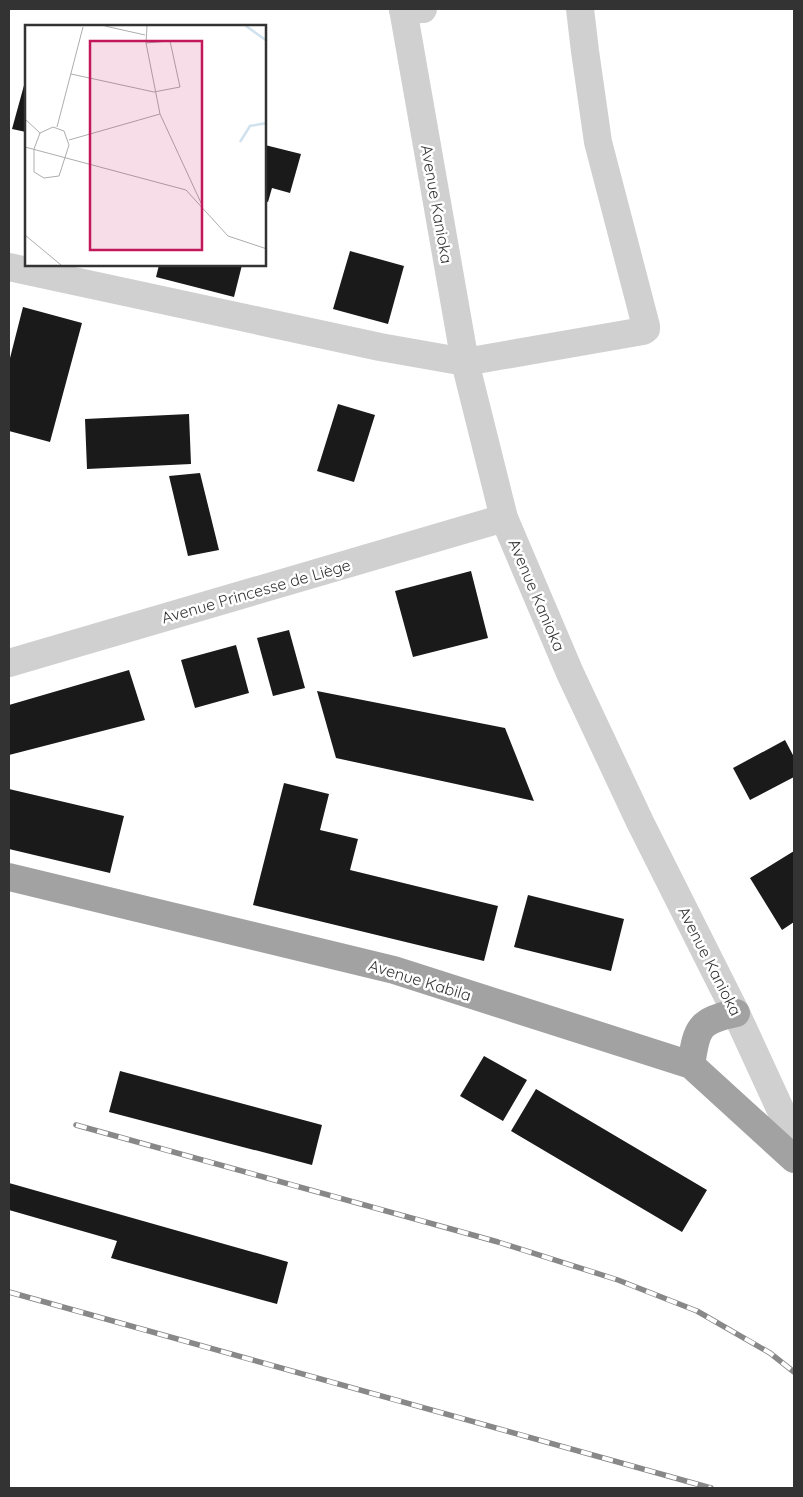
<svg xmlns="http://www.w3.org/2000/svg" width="803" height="1497" font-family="Quicksand,sans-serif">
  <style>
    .building { fill: #1a1a1a }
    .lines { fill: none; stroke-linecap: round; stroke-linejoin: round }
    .minor { stroke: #d0d0d0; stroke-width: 28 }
    .tertiary { stroke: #d0d0d0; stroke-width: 28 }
    .trunk { stroke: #a2a2a2; stroke-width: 28 }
    .rail-casing { stroke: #888; stroke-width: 5.5 }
    .rail { stroke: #fff; stroke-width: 4; stroke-dasharray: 11; stroke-linecap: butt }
    .labels { text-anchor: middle; stroke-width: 5; stroke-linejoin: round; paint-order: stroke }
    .street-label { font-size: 16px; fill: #333; stroke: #fff }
    .inset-river { fill: none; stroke: #cfe2ee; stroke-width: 2.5 }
    .inset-road { fill: none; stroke: #adadad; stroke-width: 1 }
    .view { fill: #c2185b; fill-opacity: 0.15; stroke: #c2185b; stroke-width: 2.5 }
    .inset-edge { fill: none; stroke: #333; stroke-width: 2.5 }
  </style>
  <rect width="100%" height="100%" fill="#fff"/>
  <path class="building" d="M 26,78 L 26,132 L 12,129 Z
    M 265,145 L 301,154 L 290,193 L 272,188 L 268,202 L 265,201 Z
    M 350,251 L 404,266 L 388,324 L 333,309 Z
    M 159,265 L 242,265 L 234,297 L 156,277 Z
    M 23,307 L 82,323 L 50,442 L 9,431 L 9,362 Z
    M 338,404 L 375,415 L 354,482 L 317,471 Z
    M 189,414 L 191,464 L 87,469 L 85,419 Z
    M 200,473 L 219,550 L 188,556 L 169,476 Z
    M 471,571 L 488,638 L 413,657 L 395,591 Z
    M 289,630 L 305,688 L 273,696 L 257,638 Z
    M 236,645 L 249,693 L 195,708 L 181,660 Z
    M 129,670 L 145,720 L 9,755 L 9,705 Z
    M 317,691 L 505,728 L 534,801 L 336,758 Z
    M 785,740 L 794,757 L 794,777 L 750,800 L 733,768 Z
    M 284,783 L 329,794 L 320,830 L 358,839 L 350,870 L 498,906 L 484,961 L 253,905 Z
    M 9,789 L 124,816 L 110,873 L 9,849 Z
    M 794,851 L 794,922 L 782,930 L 750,878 Z
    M 528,895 L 624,919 L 611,971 L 514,947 Z
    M 484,1056 L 527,1080 L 503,1121 L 460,1096 Z
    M 120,1071 L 322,1125 L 312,1165 L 109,1112 Z
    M 536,1089 L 707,1190 L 682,1232 L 511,1131 Z
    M 9,1183 L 288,1262 L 277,1304 L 111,1258 L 117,1241 L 9,1210 Z"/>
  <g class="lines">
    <path class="minor" d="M 403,10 L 423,9
      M 9,267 L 380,347 L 465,362 L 643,331 L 646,329 L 646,326 L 598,142 L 585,51 L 580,9
      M 9,663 L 504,518"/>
    <path class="tertiary" d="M 403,9 L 465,362 L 504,518 L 570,673 L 640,822 L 736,1013 L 794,1139"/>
    <path class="trunk" d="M 9,877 L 394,970 L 691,1065 L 794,1159
      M 691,1065 C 697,1029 697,1021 736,1013"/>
    <defs>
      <path id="rail" d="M 76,1125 L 498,1242 L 618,1280 L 697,1311 L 770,1353 L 794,1372
        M 9,1292 L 711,1488"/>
    </defs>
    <use href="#rail" class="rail-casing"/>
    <use href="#rail" class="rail"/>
  </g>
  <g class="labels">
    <g class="street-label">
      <text transform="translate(437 204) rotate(80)" y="6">Avenue Kanioka</text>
      <text transform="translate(256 591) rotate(-16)" y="6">Avenue Princesse de Liège</text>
      <text transform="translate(537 595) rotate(67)" y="6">Avenue Kanioka</text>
      <text transform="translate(710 961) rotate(63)" y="6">Avenue Kanioka</text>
      <text transform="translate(420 980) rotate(17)" y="6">Avenue Kabila</text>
    </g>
  </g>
  <g transform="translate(25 25)">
    <rect width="241" height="241" fill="#fff"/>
    <path class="inset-river" d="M 221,1 L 242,16M 215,117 L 225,101 L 242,98"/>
    <path class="inset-road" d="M 80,1 L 120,10M 122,1 L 121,18 L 135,89 L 177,180M 46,49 L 129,67 L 155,62 L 145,16 L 121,18M 0,94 L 15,108M 28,102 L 39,106 L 44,120 L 34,151 L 19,153 L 9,147 L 9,124 L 15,108 ZM 32,102 L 58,2M 44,115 L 135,89M 0,122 L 161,165 L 203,211 L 242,224M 0,210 L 36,240"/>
    <path class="view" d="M 65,16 L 177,16 L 177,225 L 65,225 Z"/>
    <rect width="241" height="241" class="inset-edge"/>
  </g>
  <rect width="803" height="1497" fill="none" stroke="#333333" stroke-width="20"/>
</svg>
